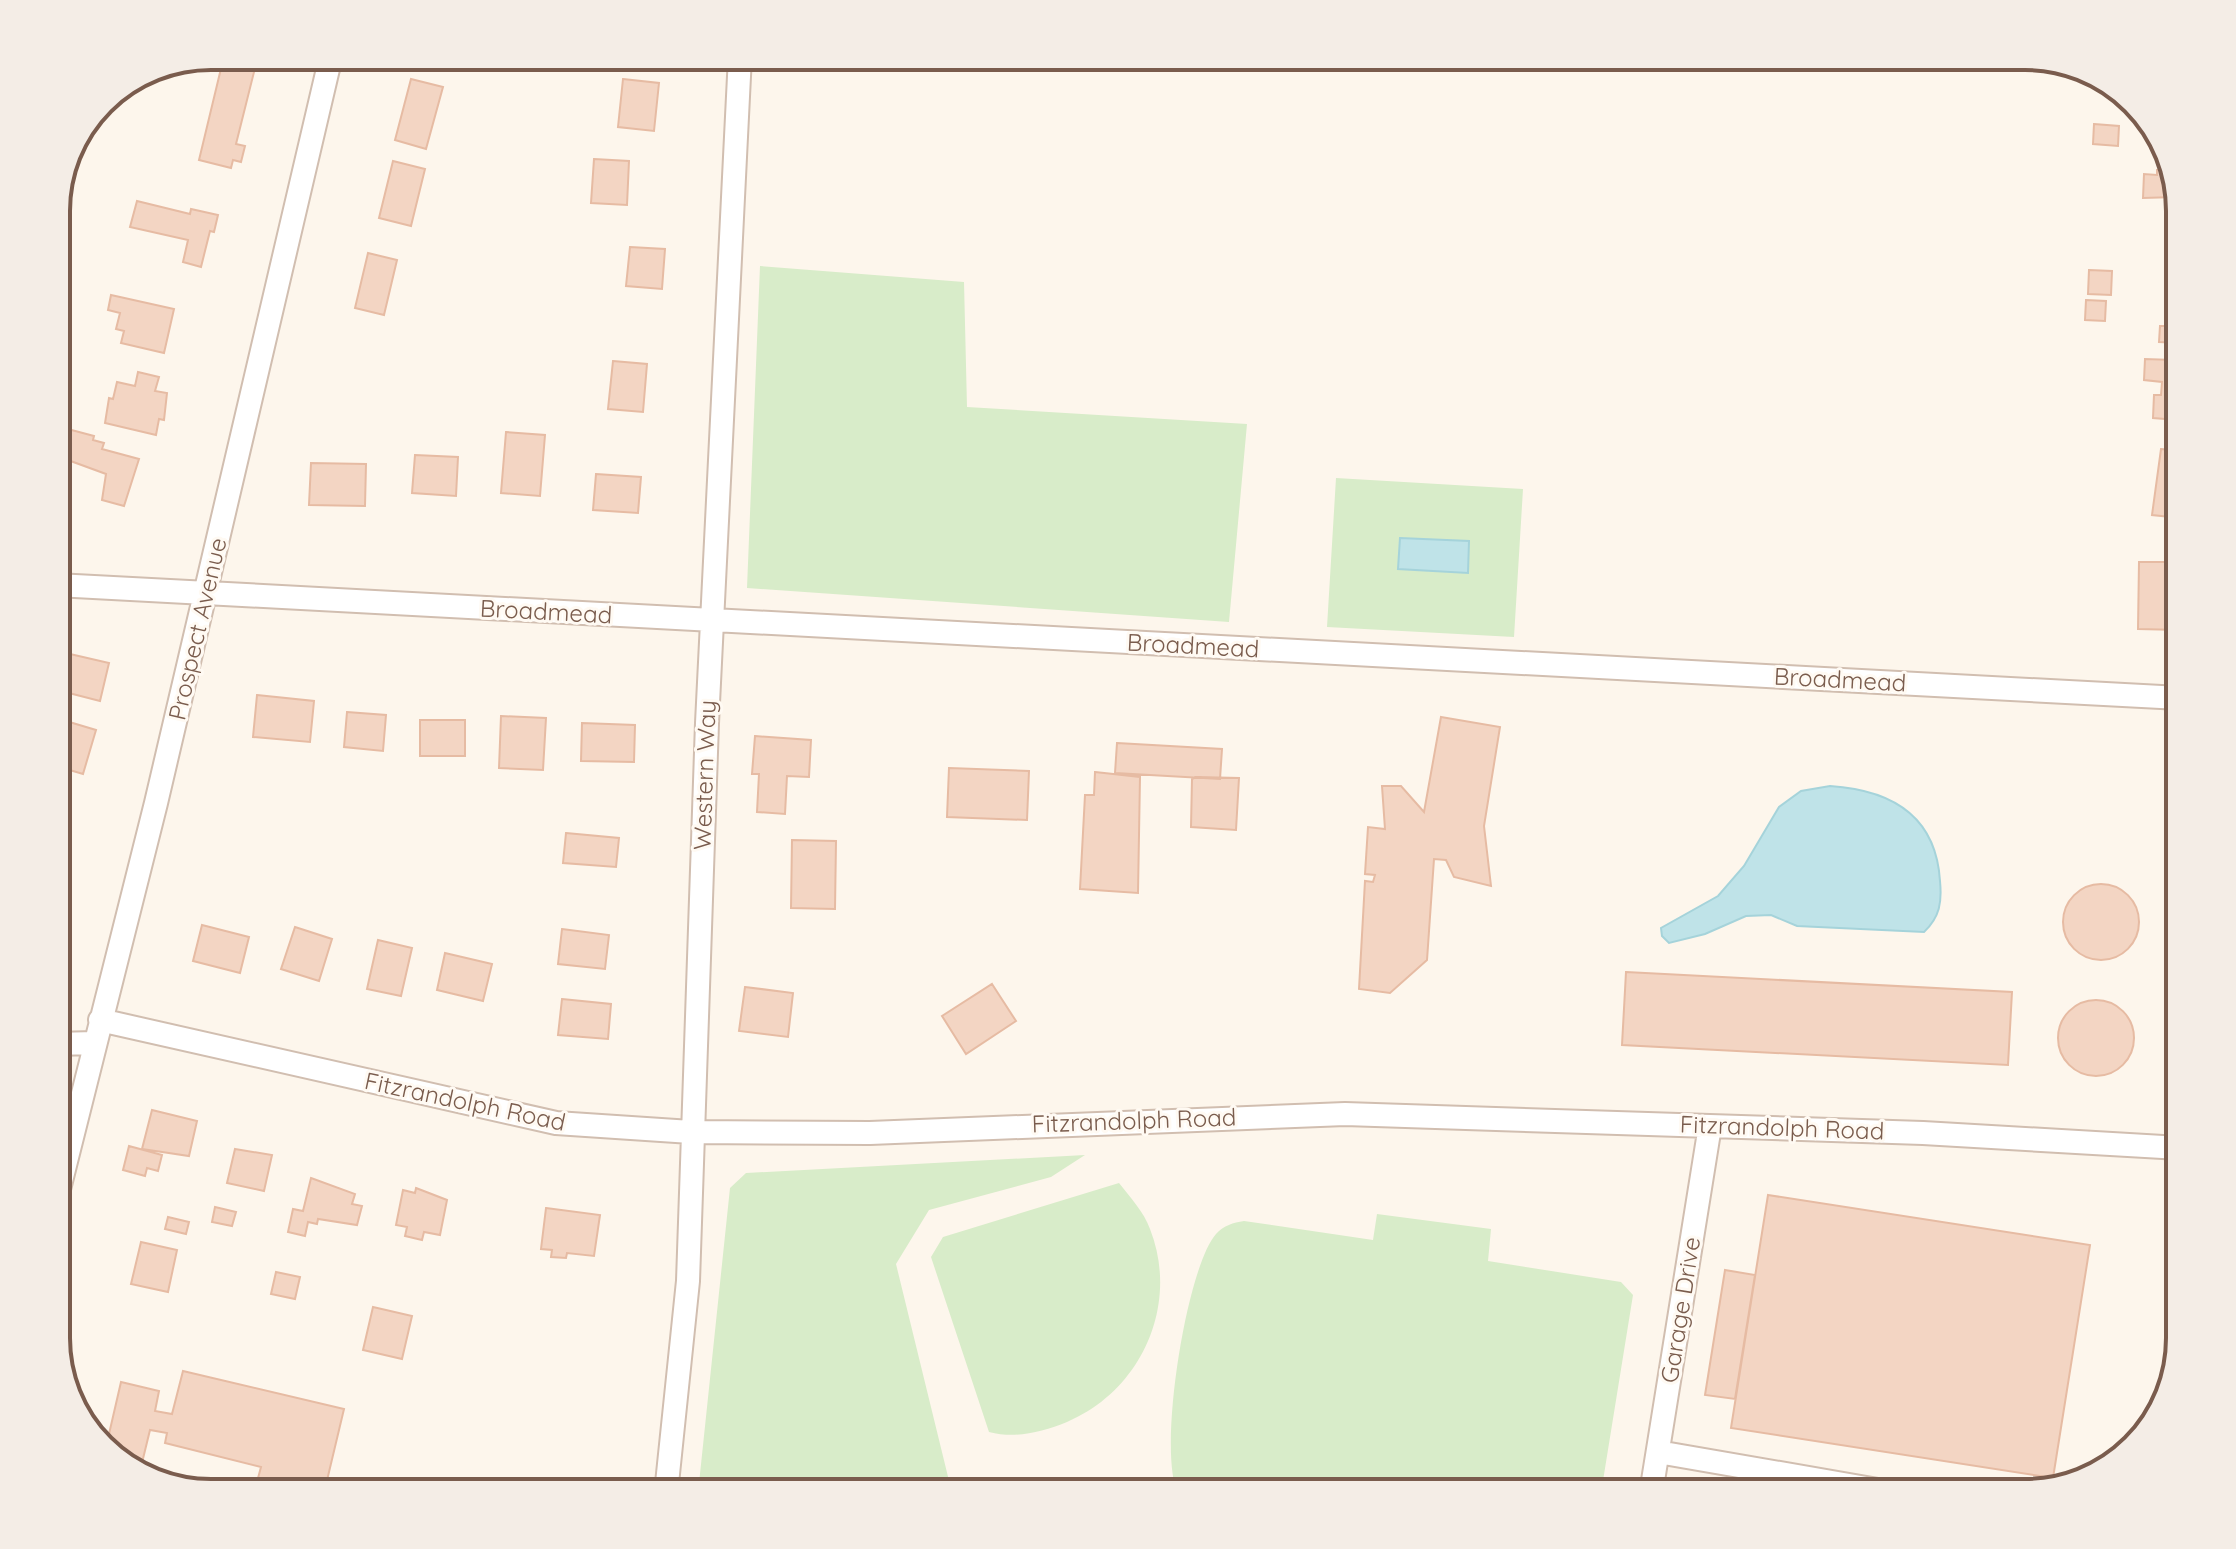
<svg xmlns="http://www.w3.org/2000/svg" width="2236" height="1549" font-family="Quicksand,sans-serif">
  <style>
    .green { fill: #d8ecc9 }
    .water { fill: #bfe3e8; stroke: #a5d3da; stroke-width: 2 }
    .building { fill: #f3d5c3; stroke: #e6bba3; stroke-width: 2 }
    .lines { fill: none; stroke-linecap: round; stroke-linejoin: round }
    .minor-casing { stroke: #d1beb0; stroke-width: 26 }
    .minor { stroke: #fff; stroke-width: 22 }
    .labels { text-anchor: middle; stroke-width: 6; stroke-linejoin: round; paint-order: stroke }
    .street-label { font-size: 24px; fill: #7a5c4d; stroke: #fffaf3 }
    .rim { fill: none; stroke: #7a5c4d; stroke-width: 4 }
  </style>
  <rect width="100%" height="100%" fill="#fdf6ec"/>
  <path class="green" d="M 760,266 L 964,282 L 967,407 L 1247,424 L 1229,622 L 747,588 Z
    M 1336,478 L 1523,489 L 1514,637 L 1327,627 Z
    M 1085,1155 L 1051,1177 L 929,1210 L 896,1264 L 952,1493 L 698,1493 L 730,1188 L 746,1173 Z
    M 1119,1183 C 1130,1197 1144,1212 1150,1229 C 1180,1305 1141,1391 1067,1422 C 1042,1432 1016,1439 989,1432 L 931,1257 L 943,1237 Z
    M 1377,1214 L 1491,1229 L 1488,1261 L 1621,1282 L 1633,1295 L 1601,1493 L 1178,1493 C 1157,1454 1186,1268 1216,1234 C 1224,1225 1233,1223 1244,1221 L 1373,1240 Z"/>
  <path class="water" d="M 1400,538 L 1469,541 L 1468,573 L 1398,569 Z
    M 1830,786 C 1891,790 1936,815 1940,881 C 1942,902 1940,917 1924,932 L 1797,926 L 1771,915 L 1746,916 L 1705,934 L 1669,943 L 1662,936 L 1661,928 L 1718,896 L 1744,866 L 1779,807 L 1801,791 Z"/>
  <path class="building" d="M 224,56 L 258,56 L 236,144 L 245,146 L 241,162 L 233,160 L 231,168 L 199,160 Z
    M 418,56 L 453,56 L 452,64 Z
    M 411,79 L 443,87 L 426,149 L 395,140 Z
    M 623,79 L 659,83 L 654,131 L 618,127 Z
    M 2094,124 L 2119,126 L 2118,146 L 2093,144 Z
    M 594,159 L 629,161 L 627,205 L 591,203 Z
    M 393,161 L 425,169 L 411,226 L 379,218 Z
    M 2157,170 L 2169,170 L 2176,197 L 2143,198 L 2144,174 L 2157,175 Z
    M 137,201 L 190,214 L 191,209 L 218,215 L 214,232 L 210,231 L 201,267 L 183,262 L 188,240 L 130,227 Z
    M 630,247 L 665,249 L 662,289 L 626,286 Z
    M 368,253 L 397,260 L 384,315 L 355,308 Z
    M 2167,255 L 2180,256 L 2180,290 L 2175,290 L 2175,281 L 2166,280 Z
    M 2089,270 L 2112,271 L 2111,295 L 2088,294 Z
    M 111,295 L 174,309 L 164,353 L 121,343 L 124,331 L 116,329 L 120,313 L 108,310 Z
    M 2086,300 L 2106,301 L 2105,321 L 2085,320 Z
    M 2166,307 L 2180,308 L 2180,343 L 2159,342 L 2160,326 L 2172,326 L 2172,321 L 2166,320 Z
    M 2175,355 L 2180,355 L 2177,420 L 2153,418 L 2154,395 L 2161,395 L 2162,382 L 2144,380 L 2145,359 L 2174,360 Z
    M 613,361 L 647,364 L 643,412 L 608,409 Z
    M 138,372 L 159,377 L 155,391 L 167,393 L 164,420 L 159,419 L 156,435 L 105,423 L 109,398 L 113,399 L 117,382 L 135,386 Z
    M 64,428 L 94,436 L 93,440 L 104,443 L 102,449 L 139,459 L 124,506 L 102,500 L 106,474 L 57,456 Z
    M 506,432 L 545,435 L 540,496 L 501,493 Z
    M 2161,449 L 2180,451 L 2180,518 L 2152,515 Z
    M 415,455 L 458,457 L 456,496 L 412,493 Z
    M 311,463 L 366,464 L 365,506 L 309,505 Z
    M 596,474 L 641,477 L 638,513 L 593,510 Z
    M 2139,562 L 2180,562 L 2180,630 L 2138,629 Z
    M 70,654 L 109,663 L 100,701 L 61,691 Z
    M 257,695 L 314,701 L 310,742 L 253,737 Z
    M 347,712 L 386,715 L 383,751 L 344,747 Z
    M 501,716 L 546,718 L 543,770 L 499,768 Z
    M 1441,717 L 1500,727 L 1484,826 L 1491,886 L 1454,877 L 1446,860 L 1434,859 L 1427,960 L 1390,993 L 1359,989 L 1365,881 L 1373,882 L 1375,875 L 1365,874 L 1368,827 L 1385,829 L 1382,786 L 1401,786 L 1424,812 Z
    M 420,720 L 465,720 L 465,756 L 420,756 Z
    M 66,721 L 96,730 L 83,774 L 56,766 L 56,752 Z
    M 582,723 L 635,725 L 634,762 L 581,761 Z
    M 755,736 L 811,740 L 809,777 L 787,776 L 785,814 L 757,812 L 759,774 L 752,774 Z
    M 1117,743 L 1222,749 L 1220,779 L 1115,773 Z
    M 949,768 L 1029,771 L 1027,820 L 947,817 Z
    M 1095,772 L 1140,777 L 1138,893 L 1080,889 L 1085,795 L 1094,795 Z
    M 1196,777 L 1239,778 L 1236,830 L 1191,827 L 1192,779 Z
    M 566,833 L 619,838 L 616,867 L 563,863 Z
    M 792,840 L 836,841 L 835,909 L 791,908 Z
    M2063 922a38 38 0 1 1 76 0a38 38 0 1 1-76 0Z
    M 202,925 L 249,937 L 240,973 L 193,961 Z
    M 295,927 L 332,939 L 319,981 L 281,969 Z
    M 562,929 L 609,935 L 605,969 L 558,964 Z
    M 378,940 L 412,948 L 401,996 L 367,989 Z
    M 56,941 L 70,944 L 57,995 L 56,995 Z
    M 445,953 L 492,964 L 483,1001 L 437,990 Z
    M 1626,972 L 2012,992 L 2008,1065 L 1622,1045 Z
    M 992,984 L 1016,1021 L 966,1054 L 942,1016 Z
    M 745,987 L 793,993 L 788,1037 L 739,1031 Z
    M 562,999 L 611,1004 L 608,1039 L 558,1035 Z
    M2058 1038a38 38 0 1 1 76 0a38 38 0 1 1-76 0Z
    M 152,1110 L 197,1121 L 189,1156 L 142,1149 Z
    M 129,1146 L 162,1155 L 158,1171 L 147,1168 L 145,1176 L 123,1170 Z
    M 235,1149 L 272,1155 L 264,1191 L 227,1183 Z
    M 311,1178 L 355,1194 L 352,1204 L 362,1206 L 357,1225 L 318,1219 L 317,1224 L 308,1222 L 305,1236 L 288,1232 L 293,1209 L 303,1211 Z
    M 416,1188 L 447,1200 L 440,1235 L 424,1232 L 422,1240 L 405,1236 L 407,1227 L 396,1225 L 403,1190 L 415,1193 Z
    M 1768,1195 L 2090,1245 L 2053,1478 L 1731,1428 Z
    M 215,1207 L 236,1212 L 232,1226 L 212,1222 Z
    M 546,1208 L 600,1215 L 594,1256 L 567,1253 L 566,1258 L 551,1257 L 552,1250 L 541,1249 Z
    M 168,1217 L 189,1222 L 186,1234 L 165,1229 Z
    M 141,1242 L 177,1250 L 168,1292 L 131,1284 Z
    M 1725,1270 L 1755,1275 L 1735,1399 L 1705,1395 Z
    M 276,1272 L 300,1277 L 295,1299 L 271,1294 Z
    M 373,1307 L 412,1316 L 402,1359 L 363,1350 Z
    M 183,1371 L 344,1409 L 324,1493 L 254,1493 L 261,1467 L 165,1443 L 167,1433 L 150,1430 L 140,1471 L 124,1467 L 106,1447 L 121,1382 L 159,1391 L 155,1411 L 172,1414 Z"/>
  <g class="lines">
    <defs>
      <path id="minor" d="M 56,585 L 2180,698
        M 100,1020 L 556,1123 L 691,1132 L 870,1133 L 1345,1114 L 1923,1133 L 2180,1148
        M 56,1044 L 94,1043
        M 56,1201 L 156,803 L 331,56
        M 1658,1452 L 1895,1493
        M 666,1493 L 688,1281 L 707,723 L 740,56
        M 1651,1493 L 1710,1126"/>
    </defs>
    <use href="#minor" class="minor-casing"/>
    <use href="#minor" class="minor"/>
  </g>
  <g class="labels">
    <g class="street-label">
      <text transform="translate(546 612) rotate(3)" y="8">Broadmead</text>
      <text transform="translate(198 629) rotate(-77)" y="8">Prospect Avenue</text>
      <text transform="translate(1193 646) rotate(3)" y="8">Broadmead</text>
      <text transform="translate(1840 680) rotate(3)" y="8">Broadmead</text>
      <text transform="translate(705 775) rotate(-88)" y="8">Western Way</text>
      <text transform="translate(465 1102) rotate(12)" y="8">Fitzrandolph Road</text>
      <text transform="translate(1134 1121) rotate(-2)" y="8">Fitzrandolph Road</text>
      <text transform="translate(1782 1128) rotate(2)" y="8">Fitzrandolph Road</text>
      <text transform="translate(1681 1310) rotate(-81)" y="8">Garage Drive</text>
    </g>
  </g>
  <path d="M0 0H2236V1549H0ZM211 70H2025A141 141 0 0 1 2166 211V1338A141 141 0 0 1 2025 1479H211A141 141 0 0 1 70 1338V211A141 141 0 0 1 211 70Z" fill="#f4ede6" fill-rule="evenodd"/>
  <path class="rim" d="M211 70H2025A141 141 0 0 1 2166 211V1338A141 141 0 0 1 2025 1479H211A141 141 0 0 1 70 1338V211A141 141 0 0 1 211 70Z"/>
</svg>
